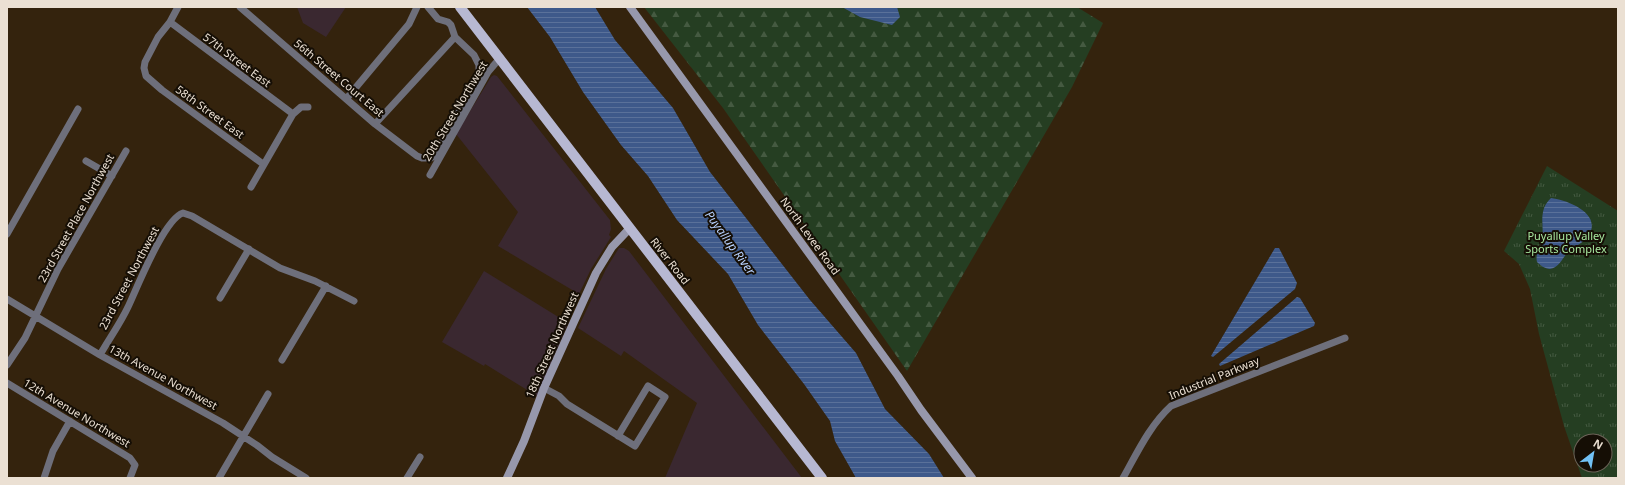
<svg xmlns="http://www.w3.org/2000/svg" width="1625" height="485" font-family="'Noto Sans',sans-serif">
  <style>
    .commercial { fill: #3a2830 }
    .forest { fill: url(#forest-firs) }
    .park { fill: url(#park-tufts); fill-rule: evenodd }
    .water { fill: url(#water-rules) }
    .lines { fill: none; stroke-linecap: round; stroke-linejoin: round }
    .street { stroke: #6e6f7b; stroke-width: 7 }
    .secondary { stroke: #9798ac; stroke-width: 8 }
    .primary { stroke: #b7b8d2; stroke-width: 10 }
    .labels { text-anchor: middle; stroke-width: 4; stroke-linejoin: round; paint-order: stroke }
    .street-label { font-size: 11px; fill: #ebe0d3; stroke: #150e05 }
    .park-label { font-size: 11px; fill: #a7e79f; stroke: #150e05 }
    .water-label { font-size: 12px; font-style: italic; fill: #b6d0fd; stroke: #150e05 }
  </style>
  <defs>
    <pattern id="forest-firs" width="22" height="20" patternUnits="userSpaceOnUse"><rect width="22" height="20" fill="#253e22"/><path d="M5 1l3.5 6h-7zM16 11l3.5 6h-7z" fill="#455a41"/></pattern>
    <pattern id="park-tufts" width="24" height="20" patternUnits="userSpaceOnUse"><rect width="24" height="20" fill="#253e22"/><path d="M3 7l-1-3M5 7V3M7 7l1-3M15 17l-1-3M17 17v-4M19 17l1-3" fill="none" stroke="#455a41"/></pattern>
    <pattern id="water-rules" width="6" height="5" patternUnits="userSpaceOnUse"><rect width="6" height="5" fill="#3e598a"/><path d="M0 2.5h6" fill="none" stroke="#5a719a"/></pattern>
  </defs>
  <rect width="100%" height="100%" fill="#34230d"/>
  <path class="commercial" d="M 297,7 L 346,7 L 326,37 L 303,23 Z
    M 494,75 L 497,76 L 610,220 L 611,229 L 609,235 L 611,237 L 591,269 L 579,294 L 498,246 L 518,212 L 456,134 L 491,77 Z
    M 619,248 L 624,248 L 629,251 L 802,478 L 665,478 L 697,403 L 624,351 L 621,356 L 578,328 L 606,269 Z
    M 484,271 L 568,323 L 537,396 L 485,364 L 484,366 L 442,342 Z"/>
  <path class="forest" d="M 644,7 L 1077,7 L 1103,23 L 1072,87 L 907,371 L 723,108 Z"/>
  <path class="park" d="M 1547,166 L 1618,211 L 1618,478 L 1582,478 L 1564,426 L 1539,334 L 1530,289 L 1519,264 L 1504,251 ZM 1581,441 L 1605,441 L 1605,465 L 1581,465 Z"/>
  <path class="water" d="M 527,7 L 595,7 L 615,40 L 673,108 L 710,172 L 810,300 L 856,353 L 885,409 L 929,454 L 944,478 L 856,478 L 835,441 L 830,421 L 804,384 L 758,325 L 728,274 L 677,220 L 648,176 L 621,145 L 583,92 L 550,37 Z
    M 842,7 L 897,7 L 900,17 L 892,25 L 860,17 Z
    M 1551,198 C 1567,200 1602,213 1589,235 C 1584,243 1575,246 1568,252 C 1563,257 1559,268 1550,269 C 1545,269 1540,265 1537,262 C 1535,253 1540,249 1542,241 C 1544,231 1541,221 1543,212 C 1544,206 1547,202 1551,198 Z
    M 1275,248 L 1279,248 L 1297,283 L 1295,289 L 1213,357 L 1211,356 Z
    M 1297,297 L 1300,298 L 1315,323 L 1314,326 L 1220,366 L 1219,364 Z"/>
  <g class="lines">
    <path class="street" d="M 178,7 L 170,22 L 158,37 L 145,62 L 144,68 L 146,76 L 162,90 L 263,164
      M 240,7 L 375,124 L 417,156 L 422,158 L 431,158 L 435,155 L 474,84 L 479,72 L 479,65 L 474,55 L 455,37 L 451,25 L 448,22 L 438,19 L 428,7
      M 170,22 L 293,114
      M 347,98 L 409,24 L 417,7
      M 375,124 L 455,37
      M 86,161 L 112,176
      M 430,175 L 488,72 L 500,58
      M 251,187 L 293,114 L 301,107 L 308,107
      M 7,234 L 78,109
      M 220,298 L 249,249
      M 7,299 L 100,355 L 223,423 L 258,446 L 272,457 L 306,478
      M 100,355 C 109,339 120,324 128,307 C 137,288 164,219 183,213 L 192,216 L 280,268 L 315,281 L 354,301
      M 282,360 L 326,286
      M 7,365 L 25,338 L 58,269 L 126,151
      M 7,383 L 130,458 L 135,465 L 130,478
      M 544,388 L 559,396 L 567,404 L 635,446 L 665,397 L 648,386 L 618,436
      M 44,478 L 53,451 L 70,421
      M 219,478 L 268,394
      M 407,478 L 420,457
      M 1123,478 C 1137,453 1150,425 1171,406 L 1345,338"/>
    <path class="secondary" d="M 630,7 L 898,376 L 921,410 L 972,478
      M 507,478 L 524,441 L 544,388 L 596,273 L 612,247 L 630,228"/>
    <path class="primary" d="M 460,7 L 822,478"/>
  </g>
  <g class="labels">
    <g class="street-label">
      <text transform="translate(237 60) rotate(37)" y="4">57th Street East</text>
      <text transform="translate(339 78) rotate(40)" y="4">56th Street Court East</text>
      <text transform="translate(455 111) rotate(-59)" y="4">20th Street Northwest</text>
      <text transform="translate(210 112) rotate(36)" y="4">58th Street East</text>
      <text transform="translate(76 218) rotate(-61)" y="4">23rd Street Place Northwest</text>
      <text transform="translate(810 236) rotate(54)" y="4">North Levee Road</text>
      <text transform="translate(670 261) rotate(52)" y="4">River Road</text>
      <text transform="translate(129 278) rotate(-62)" y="4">23rd Street Northwest</text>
      <text transform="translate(552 345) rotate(-66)" y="4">18th Street Northwest</text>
      <text transform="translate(163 377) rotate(29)" y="4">13th Avenue Northwest</text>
      <text transform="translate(1214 378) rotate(-22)" y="4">Industrial Parkway</text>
      <text transform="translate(77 413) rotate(31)" y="4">12th Avenue Northwest</text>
    </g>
    <g class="park-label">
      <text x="1566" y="240">Puyallup Valley<tspan x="1566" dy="13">Sports Complex</tspan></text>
    </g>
    <g class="water-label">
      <text transform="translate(730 243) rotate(54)" y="4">Puyallup River</text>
    </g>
  </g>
  <rect width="1625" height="485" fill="none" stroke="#ebe0d3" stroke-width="16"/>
  <g transform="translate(1593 453) rotate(31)"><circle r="19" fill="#150e05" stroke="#6b6257"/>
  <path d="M0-3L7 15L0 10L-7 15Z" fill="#71c1f5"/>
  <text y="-6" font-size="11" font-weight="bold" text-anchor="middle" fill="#ebe0d3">N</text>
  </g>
</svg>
